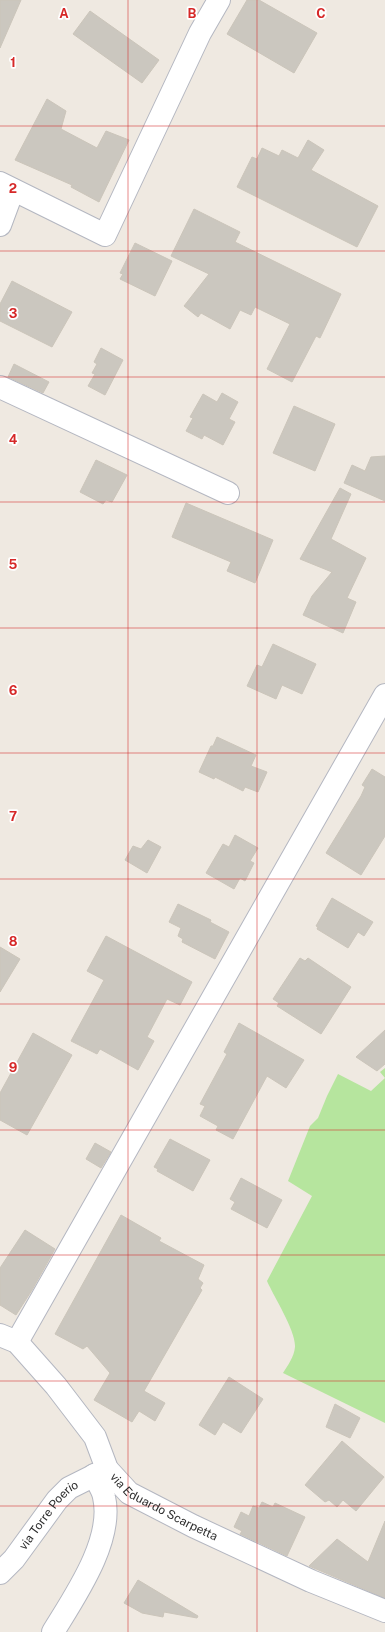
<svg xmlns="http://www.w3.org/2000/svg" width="385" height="1632" font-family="'Public Sans',sans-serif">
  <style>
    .green { fill: #b6e59e }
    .building { fill: #cbc7bf; stroke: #cbc5ba }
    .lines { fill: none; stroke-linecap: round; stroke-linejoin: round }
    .minor-casing { stroke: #b4b7c1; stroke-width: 24 }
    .minor { stroke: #fff; stroke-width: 22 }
    .grid { fill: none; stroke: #d62828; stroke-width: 1; stroke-opacity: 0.55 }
    .labels { text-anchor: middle; stroke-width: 3.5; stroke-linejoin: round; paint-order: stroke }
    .street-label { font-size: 12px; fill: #2e2e2e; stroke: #fff }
    .grid-label { font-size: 13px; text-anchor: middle; font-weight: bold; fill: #d62828; stroke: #fff; stroke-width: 3.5; stroke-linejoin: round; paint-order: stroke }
  </style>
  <rect width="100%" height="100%" fill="#efe9e1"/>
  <path class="green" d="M 385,1068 L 385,1423 L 283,1373 C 288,1365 294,1357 295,1347 C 296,1331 274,1297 267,1281 L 312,1196 L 288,1181 L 310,1126 L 318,1118 L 327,1096 L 338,1074 L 371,1091 L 385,1078 L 380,1072 Z"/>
  <path class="building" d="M 0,0 L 21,0 L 0,48 Z
    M 247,0 L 259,0 L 317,33 L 294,73 L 227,34 Z
    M 90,11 L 159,60 L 142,83 L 73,34 Z
    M 47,99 L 66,111 L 61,129 L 97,148 L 106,131 L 129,140 L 99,202 L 71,187 L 72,185 L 15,160 Z
    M 308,140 L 324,150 L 311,170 L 378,206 L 357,247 L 237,187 L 252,157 L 257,159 L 262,148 L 279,156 L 282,150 L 298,158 Z
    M 194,209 L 240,232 L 235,242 L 341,294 L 320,338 L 316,336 L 292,382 L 267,369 L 290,324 L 255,307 L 251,315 L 240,310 L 230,329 L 201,313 L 198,317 L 184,306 L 209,274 L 171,256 Z
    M 135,243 L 172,261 L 155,296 L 120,279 L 123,274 L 120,273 Z
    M 12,281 L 72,312 L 52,347 L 0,321 L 0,304 Z
    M 101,348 L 123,360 L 105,395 L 88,386 L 95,374 L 92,373 L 97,364 L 94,362 Z
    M 14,364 L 49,382 L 43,393 L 8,377 Z
    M 222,393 L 238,402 L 229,419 L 235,422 L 223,445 L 204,435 L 202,439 L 186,431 L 193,418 L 190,417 L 203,394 L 217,402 Z
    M 294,406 L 335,424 L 315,471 L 273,453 Z
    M 385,456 L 385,501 L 344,483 L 352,465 L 365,471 L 371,457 Z
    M 96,460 L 127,475 L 112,502 L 106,500 L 103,504 L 80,492 Z
    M 340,488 L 351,494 L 331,539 L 366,558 L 347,598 L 356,602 L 343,633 L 303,615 L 312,596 L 332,572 L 300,559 Z
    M 186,503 L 273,540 L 255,583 L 227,571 L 231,562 L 172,537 Z
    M 273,644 L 316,664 L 302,694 L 282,685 L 276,699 L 247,686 L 257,665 L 262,667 Z
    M 217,737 L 256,755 L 251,766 L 267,772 L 258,792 L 245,787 L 243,791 L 215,777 L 214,779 L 199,772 L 211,746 L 213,746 Z
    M 372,769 L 385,777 L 385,836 L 361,875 L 326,853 L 361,796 L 365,787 L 362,785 Z
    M 235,835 L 258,848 L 250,861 L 254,863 L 245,881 L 240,878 L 234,889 L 206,873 L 223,844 L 229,847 Z
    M 148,840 L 161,847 L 147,873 L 125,860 L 133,846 L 141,849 Z
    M 332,898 L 373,922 L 364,936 L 358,932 L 348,948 L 317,929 L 318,927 L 316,926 Z
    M 178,904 L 211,920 L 210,922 L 229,932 L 215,959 L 182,942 L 183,939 L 178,936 L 181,928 L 169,922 Z
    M 106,936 L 192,982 L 180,1005 L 167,999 L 147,1037 L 154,1041 L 138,1070 L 100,1049 L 97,1054 L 71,1041 L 104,980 L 87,971 Z
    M 0,947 L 20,959 L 0,992 Z
    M 300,958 L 305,961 L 308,958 L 351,987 L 321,1034 L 277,1006 L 279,1003 L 273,999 Z
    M 239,1023 L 304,1060 L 286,1088 L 267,1076 L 233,1139 L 216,1130 L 218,1126 L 200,1116 L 205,1106 L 200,1104 L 227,1054 L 224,1052 Z
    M 385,1030 L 385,1064 L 377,1071 L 356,1057 Z
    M 33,1033 L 72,1055 L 27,1135 L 0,1120 L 0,1093 Z
    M 170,1139 L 210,1160 L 193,1191 L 157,1171 L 158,1169 L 154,1167 Z
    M 95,1143 L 111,1152 L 101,1168 L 86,1159 Z
    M 241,1178 L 282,1200 L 267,1228 L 231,1209 L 235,1202 L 230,1199 Z
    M 121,1215 L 161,1238 L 159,1241 L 204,1265 L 198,1279 L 203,1283 L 200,1288 L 202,1290 L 144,1391 L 165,1403 L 155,1421 L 139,1411 L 132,1422 L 94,1400 L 110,1373 L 87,1346 L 83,1349 L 55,1334 Z
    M 25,1230 L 55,1249 L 32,1290 L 16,1315 L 0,1305 L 0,1268 Z
    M 229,1377 L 263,1399 L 241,1433 L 223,1422 L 215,1435 L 199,1425 Z
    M 335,1404 L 360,1418 L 350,1438 L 326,1427 Z
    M 342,1441 L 384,1477 L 356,1511 L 343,1500 L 337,1507 L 329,1500 L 325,1502 L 305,1485 Z
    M 262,1502 L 273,1507 L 275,1503 L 305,1517 L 287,1556 L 240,1534 L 242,1531 L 234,1527 L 241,1512 L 249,1516 L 253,1506 L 259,1508 Z
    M 385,1521 L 385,1598 L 309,1566 L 337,1539 L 368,1562 Z
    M 138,1580 L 198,1616 L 197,1618 L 164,1612 L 163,1617 L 142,1613 L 124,1603 Z"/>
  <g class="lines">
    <defs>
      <g id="minor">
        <path d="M 0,183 L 105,235 L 200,33 L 219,0"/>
        <path d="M 0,225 L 13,190"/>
        <path d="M 0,387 L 228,493"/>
        <path id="s1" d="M 0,1335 L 17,1342 L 56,1386 L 95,1437 L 107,1469 L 129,1493 L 193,1526 L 311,1581 L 385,1611"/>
        <path d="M 17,1342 L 385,695"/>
        <path id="s2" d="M 0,1573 L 14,1559 L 57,1500 L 69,1488 L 107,1469"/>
        <path d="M 53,1632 C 75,1596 114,1540 104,1497 C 103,1490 97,1482 94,1475"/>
      </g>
    </defs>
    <use href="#minor" class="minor-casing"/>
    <use href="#minor" class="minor"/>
  </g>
  <path class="grid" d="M 128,0 L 128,1632M 257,0 L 257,1632M 0,126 L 385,126M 0,251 L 385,251M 0,377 L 385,377M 0,502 L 385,502M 0,628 L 385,628M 0,753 L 385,753M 0,879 L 385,879M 0,1004 L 385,1004M 0,1130 L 385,1130M 0,1255 L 385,1255M 0,1381 L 385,1381M 0,1506 L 385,1506"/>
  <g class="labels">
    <g class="street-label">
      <text dy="4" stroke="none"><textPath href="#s1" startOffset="245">via Eduardo Scarpetta</textPath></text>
      <text dy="4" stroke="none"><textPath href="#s2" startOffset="76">via Torre Poerio</textPath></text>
    </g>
  </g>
  <g class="grid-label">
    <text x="64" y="18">A</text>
    <text x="192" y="18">B</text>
    <text x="321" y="18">C</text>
    <text x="13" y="67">1</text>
    <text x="13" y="193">2</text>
    <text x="13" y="318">3</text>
    <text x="13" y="444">4</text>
    <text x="13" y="569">5</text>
    <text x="13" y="695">6</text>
    <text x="13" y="821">7</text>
    <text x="13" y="946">8</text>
    <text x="13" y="1072">9</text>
  </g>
</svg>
